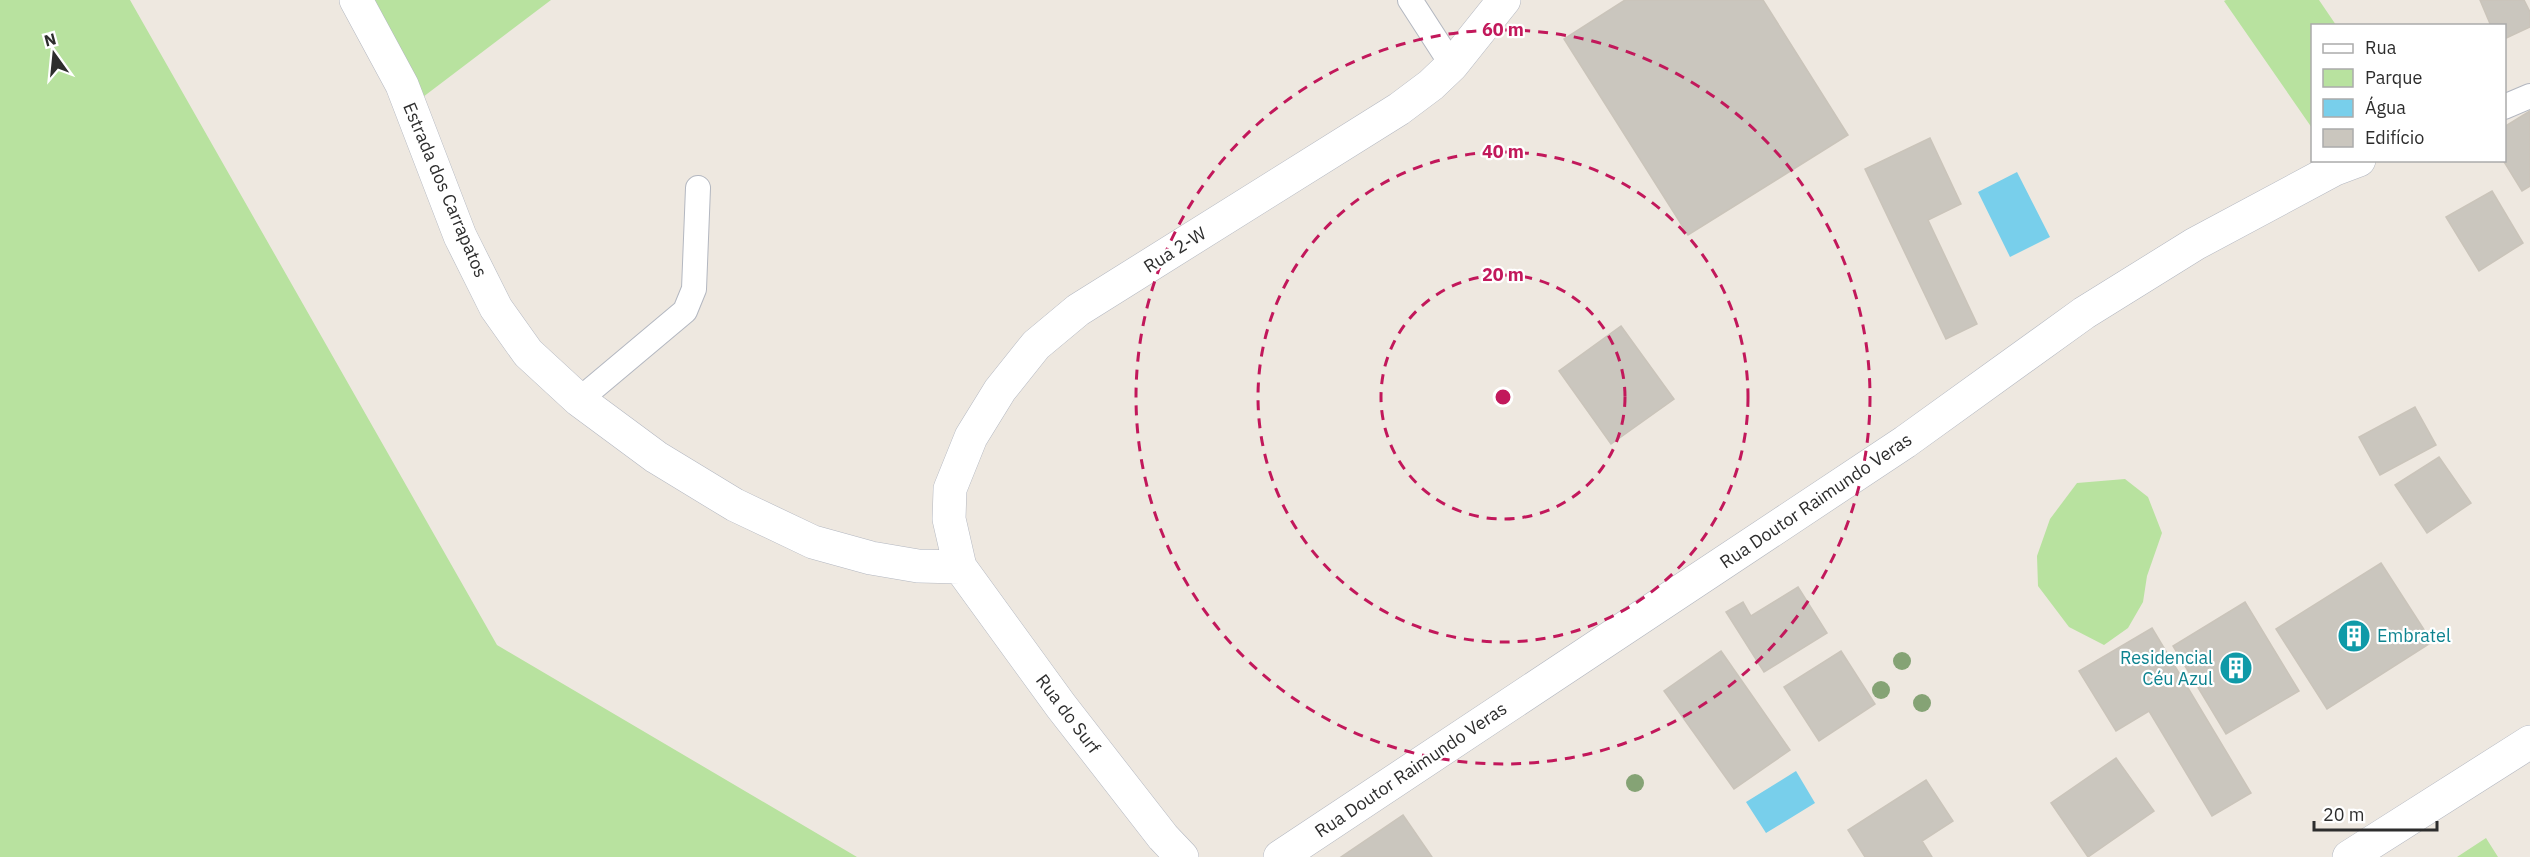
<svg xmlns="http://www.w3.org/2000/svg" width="2530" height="857" font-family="'IBM Plex Sans',sans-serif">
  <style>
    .green { fill: #b8e29f }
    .water { fill: #78cfeb }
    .building { fill: #cac6be; stroke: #cac4ba; stroke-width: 1.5 }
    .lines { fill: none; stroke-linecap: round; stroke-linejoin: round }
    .lane-casing { stroke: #b3b7c0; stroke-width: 26 }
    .street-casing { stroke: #b3b7c0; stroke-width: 34 }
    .secondary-casing { stroke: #b3b7c0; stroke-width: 34 }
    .lane { stroke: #fff; stroke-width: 24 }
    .street { stroke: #fff; stroke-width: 33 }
    .secondary { stroke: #fff; stroke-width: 33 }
    .tree { fill: #85a375 }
    .ring { fill: none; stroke: #c2185b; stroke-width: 3; stroke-dasharray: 10 8 }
    .labels { text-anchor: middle; stroke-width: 4.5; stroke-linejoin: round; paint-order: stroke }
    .street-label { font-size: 18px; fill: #2d2d2d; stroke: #fff }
    .culture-label { font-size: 18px; fill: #0d838f; stroke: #fff; text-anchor: start }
    .centre { fill: #c2185b; stroke: #fff; stroke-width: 3 }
    .ring-label { font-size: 18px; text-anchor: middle; font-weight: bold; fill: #c2185b; stroke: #fff; stroke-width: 4.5; stroke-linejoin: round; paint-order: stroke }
  </style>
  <rect width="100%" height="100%" fill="#eee8e0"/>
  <path class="green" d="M 0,0 L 130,0 L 497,645 L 857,857 L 0,857 Z
    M 364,0 L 551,0 L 423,97 Z
    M 2226,0 L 2319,0 L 2336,25 L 2312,26 L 2312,128 L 2224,1 Z
    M 2125,479 L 2148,497 L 2162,533 L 2147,576 L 2143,602 L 2128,628 L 2104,645 L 2069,627 L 2038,586 L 2037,556 L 2050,519 L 2077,483 Z
    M 2486,838 L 2498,857 L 2457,857 Z"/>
  <path class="water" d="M 2017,172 L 2050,237 L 2010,257 L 1978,192 Z
    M 1796,771 L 1815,803 L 1766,833 L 1746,802 Z"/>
  <path class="building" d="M 1625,0 L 1763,0 L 1848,135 L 1688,235 L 1564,39 Z
    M 2480,0 L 2524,0 L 2530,12 L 2530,27 L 2504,39 L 2504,26 L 2491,26 Z
    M 2530,111 L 2530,186 L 2522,191 L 2503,160 L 2504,127 Z
    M 1930,138 L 1961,204 L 1928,220 L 1977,324 L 1946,339 L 1865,169 Z
    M 2492,191 L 2523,243 L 2479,271 L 2446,217 Z
    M 1621,326 L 1674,399 L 1611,444 L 1559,371 Z
    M 2415,407 L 2436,445 L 2380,475 L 2359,437 Z
    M 2439,457 L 2471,503 L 2427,533 L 2395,485 Z
    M 2381,563 L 2432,642 L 2327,709 L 2276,629 Z
    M 1798,587 L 1827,633 L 1764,672 L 1726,612 L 1743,602 L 1751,616 Z
    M 2245,602 L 2299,691 L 2226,734 L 2173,646 Z
    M 2152,628 L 2251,793 L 2212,816 L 2149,711 L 2116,731 L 2079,671 Z
    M 1721,651 L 1790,750 L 1734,789 L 1664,691 Z
    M 1841,651 L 1875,704 L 1819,741 L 1784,687 Z
    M 2116,758 L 2154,811 L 2088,857 L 2051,803 Z
    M 1926,780 L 1953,821 L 1922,841 L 1932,857 L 1865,857 L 1848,830 Z
    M 1403,815 L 1432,857 L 1341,857 Z"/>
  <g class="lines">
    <defs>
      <path id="lane" d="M 1410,0 L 1452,65
        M 2504,107 L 2530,96
        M 579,400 L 685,311 L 694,289 L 698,188"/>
      <path id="street" d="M 356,0 L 402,85 L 460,236 L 496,308 L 528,353 L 579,400 L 656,457 L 735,505 L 813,542 L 871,558 L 918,566 L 960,567
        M 1182,857 L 1163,837 L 1061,706 L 960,567 L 949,519 L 950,489 L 971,437 L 1000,390 L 1036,345 L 1078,310 L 1399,109 L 1431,85 L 1452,65 L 1504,0
        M 1280,857 L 1905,442 L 2084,313 L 2195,244 L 2335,169 L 2359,160"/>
      <path id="secondary" d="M 2349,857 L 2530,742"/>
    </defs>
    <use href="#lane" class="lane-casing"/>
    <use href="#street" class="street-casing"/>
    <use href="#secondary" class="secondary-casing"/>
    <use href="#lane" class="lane"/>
    <use href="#street" class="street"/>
    <use href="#secondary" class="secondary"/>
  </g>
  <g class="tree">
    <circle cx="1902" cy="661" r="9"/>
    <circle cx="1881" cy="690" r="9"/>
    <circle cx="1922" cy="703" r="9"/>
    <circle cx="1635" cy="783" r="9"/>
  </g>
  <g class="ring">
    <circle cx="1503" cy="397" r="122"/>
    <circle cx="1503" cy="397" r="245"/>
    <circle cx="1503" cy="397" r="367"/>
  </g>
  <defs>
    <symbol id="building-disc" viewBox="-11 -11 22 22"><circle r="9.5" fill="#0f9aa8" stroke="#fff"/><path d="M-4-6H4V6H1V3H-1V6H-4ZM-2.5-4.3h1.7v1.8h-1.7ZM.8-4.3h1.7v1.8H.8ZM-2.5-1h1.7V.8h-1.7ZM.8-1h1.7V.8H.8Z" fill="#fff"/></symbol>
  </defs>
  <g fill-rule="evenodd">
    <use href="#building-disc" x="2335" y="617" width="38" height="38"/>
    <use href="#building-disc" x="2217" y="649" width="38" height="38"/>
  </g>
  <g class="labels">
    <g class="street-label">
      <text transform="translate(445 190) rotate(67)" y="6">Estrada dos Carrapatos</text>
      <text transform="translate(1175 250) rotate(-32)" y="6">Rua 2-W</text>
      <text transform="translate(1816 501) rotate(-34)" y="6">Rua Doutor Raimundo Veras</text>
      <text transform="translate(1068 714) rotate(53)" y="6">Rua do Surf</text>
      <text transform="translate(1411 770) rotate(-34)" y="6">Rua Doutor Raimundo Veras</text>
    </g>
    <g class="culture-label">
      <text x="2377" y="642">Embratel</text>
      <text x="2213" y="664" text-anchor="end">Residencial<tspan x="2213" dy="21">Céu Azul</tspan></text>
    </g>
  </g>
  <circle cx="1503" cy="397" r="9" class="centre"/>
  <g class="ring-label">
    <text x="1503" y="36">60 m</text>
    <text x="1503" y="158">40 m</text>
    <text x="1503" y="281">20 m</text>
  </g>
  <rect x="2311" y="24" width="195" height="138" fill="#ffffff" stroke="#ababab" stroke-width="1.5"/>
  <rect x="2323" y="44" width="30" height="9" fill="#ffffff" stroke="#ababab" stroke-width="1.5"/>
  <text x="2365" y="54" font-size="18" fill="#2d2d2d">Rua</text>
  <rect x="2323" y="69" width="30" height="18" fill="#b8e29f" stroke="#ababab" stroke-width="1.5"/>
  <text x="2365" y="84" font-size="18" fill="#2d2d2d">Parque</text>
  <rect x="2323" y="99" width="30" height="18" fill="#78cfeb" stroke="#ababab" stroke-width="1.5"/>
  <text x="2365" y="114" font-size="18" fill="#2d2d2d">Água</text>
  <rect x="2323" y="129" width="30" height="18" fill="#cac6be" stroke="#ababab" stroke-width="1.5"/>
  <text x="2365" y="144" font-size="18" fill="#2d2d2d">Edifício</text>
  <g transform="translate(54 54) rotate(345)" stroke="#ffffff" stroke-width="4.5" paint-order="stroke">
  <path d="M0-4.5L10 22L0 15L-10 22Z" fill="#2d2d2d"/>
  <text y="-9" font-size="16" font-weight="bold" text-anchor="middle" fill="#2d2d2d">N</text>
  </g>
  <path d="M2314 821v9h123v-9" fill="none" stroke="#2d2d2d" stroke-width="3"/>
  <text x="2323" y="821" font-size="18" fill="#2d2d2d" stroke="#ffffff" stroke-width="4.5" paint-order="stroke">20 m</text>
</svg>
